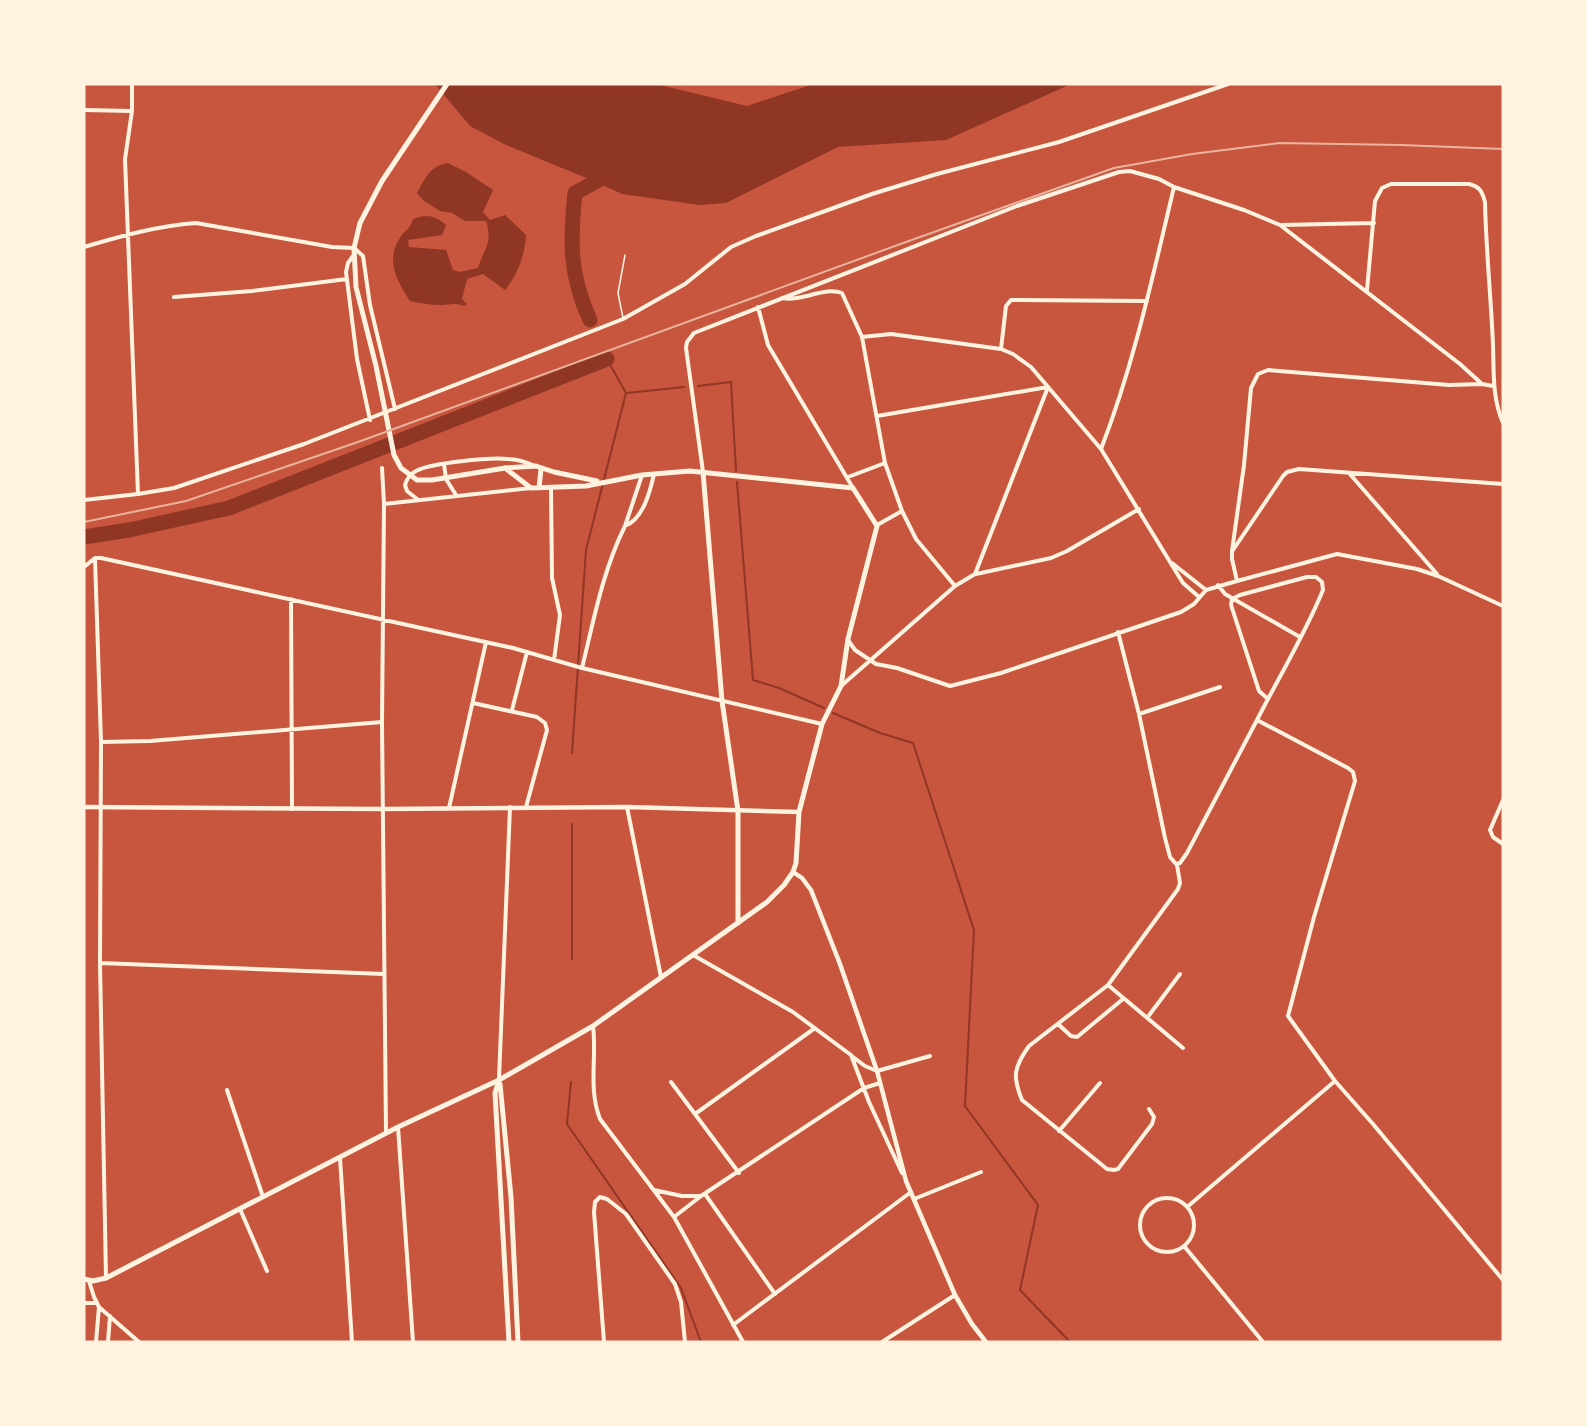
<svg xmlns="http://www.w3.org/2000/svg" width="1587" height="1426" font-family="Barlow,sans-serif">
  <style>
    .water { fill: #8f3625 }
    .lines { fill: none; stroke-linecap: round; stroke-linejoin: round }
    .stream { stroke: #8f3625; stroke-width: 2 }
    .river { stroke: #8f3625; stroke-width: 15 }
    .service { stroke: #fff3e0; stroke-width: 1.5 }
    .minor { stroke: #fff3e0; stroke-width: 4 }
    .tertiary { stroke: #fff3e0; stroke-width: 4.5 }
    .secondary { stroke: #fff3e0; stroke-width: 5 }
    .rail { stroke: #e9b49f; stroke-width: 2 }
  </style>
  <rect width="100%" height="100%" fill="#c8553d"/>
  <path class="water" d="M 435,84 L 656,84 L 747,106 L 813,84 L 1071,84 L 946,140 L 838,147 L 726,203 L 700,205 L 622,194 L 596,182 L 504,144 L 470,126 Z
    M 448,163 L 466,172 L 493,190 L 483,212 L 490,220 L 505,215 L 526,235 C 525,255 518,274 505,290 L 483,274 L 467,279 L 462,299 L 467,304 L 464,306 C 455,302 449,305 440,305 C 429,305 420,303 410,301 C 397,281 385,260 400,238 C 405,229 409,232 413,219 C 427,214 434,215 446,225 L 442,235 L 408,240 L 409,247 L 446,250 L 453,270 L 460,272 L 478,268 C 484,249 493,243 486,221 L 465,221 L 452,213 L 440,211 L 424,201 L 417,193 C 425,178 430,166 448,163 Z"/>
  <g class="lines">
    <path class="stream" d="M 698,386 L 731,382 L 736,471
      M 627,393 L 684,387
      M 737,482 L 753,680 L 779,688 L 824,708
      M 833,713 L 880,733 L 913,743 L 974,930 L 965,1106 L 1038,1205 L 1020,1290 L 1070,1342
      M 572,753 L 586,550 L 626,393 L 607,359
      M 572,959 L 572,824
      M 571,1082 L 567,1124 L 681,1288 L 701,1342"/>
    <path class="river" d="M 590,320 C 569,274 570,241 575,193 L 614,172
      M 84,537 L 129,530 L 229,508 L 607,359"/>
    <path class="service" d="M 623,318 L 618,293 L 625,255"/>
    <path class="minor" d="M 132,84 L 132,111 L 125,159 L 138,494
      M 84,110 L 132,111
      M 1281,225 L 1374,223
      M 84,247 C 121,236 157,226 196,223 L 332,247 L 354,248 L 363,256 L 370,305 L 395,409
      M 353,256 L 348,263 L 346,272 L 357,359 L 370,420
      M 1367,290 L 1375,201 L 1382,188 L 1391,184 L 1469,184 C 1480,187 1482,191 1485,202 C 1486,250 1491,298 1493,345 C 1494,373 1492,397 1503,423
      M 174,297 L 252,291 L 347,279
      M 782,298 C 803,302 824,286 842,293 L 862,337 L 885,463 L 902,511 L 916,539 L 955,586
      M 758,307 L 768,345 L 853,488
      M 862,337 L 891,334 L 1001,349 L 1013,354 L 1031,367 L 1101,449 L 1178,575 L 1183,583 L 1199,597
      M 1001,349 L 1006,306 L 1011,300 L 1147,301
      M 877,416 L 1048,387
      M 1101,449 C 1134,364 1153,275 1174,187
      M 444,464 L 446,479 L 456,495
      M 382,468 L 384,504 L 382,722 L 386,1133
      M 703,472 L 686,348 L 687,342 L 694,333 L 1017,206 L 1119,172 L 1130,171 L 1159,179 L 1174,187 L 1244,210 L 1280,225 L 1460,364 L 1482,384 L 1493,386
      M 1349,473 L 1437,574
      M 642,475 L 625,526 C 643,519 650,492 654,474
      M 848,477 L 885,463
      M 551,488 L 552,578 L 560,615 L 554,660
      M 417,499 L 407,491 L 405,485 C 407,478 410,474 416,471 C 431,463 490,457 508,459 C 517,459 526,462 535,466
      M 84,500 L 138,494 L 174,488 L 304,444 L 623,319 L 685,284 L 731,247 L 756,236 L 872,194 L 937,174 L 1059,142 L 1228,84
      M 384,504 L 531,488
      M 877,525 L 902,511
      M 1233,550 L 1283,476 L 1287,472 L 1299,469 L 1503,484
      M 95,559 L 101,742 L 100,963 L 106,1278
      M 1172,563 L 1206,590
      M 84,567 L 95,558 L 101,558 L 513,648 L 582,668 L 822,724
      M 976,574 L 1051,558 L 1067,551 L 1139,509
      M 1237,581 L 1337,554 L 1417,569 L 1438,576 L 1503,606
      M 1218,585 L 1225,594 L 1300,637
      M 291,599 L 292,809
      M 1118,632 L 1139,714 L 1165,838 L 1170,857 L 1176,864 L 1180,863 L 1187,853 L 1257,720 C 1279,677 1305,634 1323,590 L 1322,582 L 1316,577 L 1307,577 L 1240,595 L 1232,599 L 1231,605 L 1259,691 L 1268,699
      M 848,640 L 855,650 L 876,664 L 897,668 L 950,686 L 1001,673 L 1181,612 L 1194,604 L 1206,590 L 1237,581 L 1232,559 L 1232,551 L 1244,465 L 1251,388 L 1258,374 L 1268,370 L 1449,385 L 1482,384
      M 582,668 C 594,619 603,570 625,526
      M 841,686 L 955,586 L 975,574 L 1048,387
      M 473,703 L 537,717 L 545,723 L 547,730 L 526,807
      M 512,710 L 527,652
      M 1139,714 L 1220,687
      M 1257,720 L 1348,768 L 1353,772 L 1355,781 L 1314,917 L 1288,1016 L 1335,1081 L 1373,1124 L 1503,1280
      M 101,742 L 150,741 L 382,722
      M 1503,800 L 1490,830 L 1493,837 L 1503,844
      M 627,807 L 661,977
      M 449,808 L 486,642
      M 693,955 L 793,1012 L 851,1055 L 869,1102 L 902,1173
      M 100,963 L 384,974
      M 1108,985 L 1183,1048
      M 1147,1018 L 1180,974
      M 1058,1024 L 1071,1036 L 1077,1037 L 1123,999
      M 593,1026 C 597,1057 588,1089 600,1119 L 674,1217 L 743,1342
      M 853,1057 L 865,1066 L 877,1071 L 930,1056
      M 499,1079 L 510,807
      M 671,1082 L 739,1173
      M 227,1090 L 263,1197
      M 1149,1109 L 1154,1117 L 1152,1124 L 1118,1169 L 1114,1170 L 1107,1169 L 1022,1100 C 1012,1076 1014,1067 1029,1046 L 1108,985 L 1178,889 L 1180,883 L 1177,865
      M 695,1114 L 815,1028
      M 398,1127 L 413,1342
      M 1059,1131 L 1100,1083
      M 340,1158 L 352,1342
      M 654,1190 L 682,1196 L 700,1196
      M 705,1194 L 775,1294
      M1140 1225a27 27 0 1 1 54 0a27 27 0 1 1-54 0Z
      M 914,1199 L 981,1172
      M 1187,1207 L 1335,1081
      M 240,1209 L 267,1271
      M 674,1217 L 701,1196 L 864,1088 L 880,1083
      M 1184,1246 L 1263,1342
      M 89,1281 L 94,1297 L 99,1307 L 139,1342
      M 84,1303 L 97,1303
      M 733,1325 L 911,1192
      M 96,1342 L 99,1307
      M 108,1342 L 110,1316
      M 604,1342 L 594,1212 L 595,1202 L 600,1197 L 607,1199 L 626,1214 L 675,1284 L 681,1302 L 685,1342
      M 882,1342 L 955,1295"/>
    <path class="tertiary" d="M 84,807 L 383,809 L 627,807 L 799,812
      M 793,872 L 802,878 L 811,890 L 840,964 L 877,1071 L 906,1181 L 955,1295 L 972,1324 L 986,1342"/>
    <path class="secondary" d="M 447,84 L 382,181 L 360,223 L 354,248 L 356,287 L 376,366 L 394,455 L 401,468 L 417,480 L 432,480 L 505,468 L 536,466 L 554,472 L 597,481
      M 703,472 L 722,701 L 738,811 L 738,923
      M 539,488 L 541,469
      M 499,1080 L 495,1093 L 509,1342
      M 500,1084 L 511,1197 L 518,1342
      M 84,1279 L 93,1281 L 106,1278 L 398,1127 L 499,1080 L 593,1026 L 767,902 L 784,885 L 793,872 L 796,863 L 799,812 L 822,724 L 841,686 L 848,639 L 877,526 L 853,488 L 690,471 L 642,475 L 586,486 L 531,488 L 505,468"/>
    <path class="rail" d="M 84,522 L 186,501 L 358,442 L 906,242 L 1114,168 L 1192,154 L 1279,143 L 1401,145 L 1503,149"/>
  </g>
  <rect width="1587" height="1426" fill="none" stroke="#fff3e0" stroke-width="171"/>
</svg>
